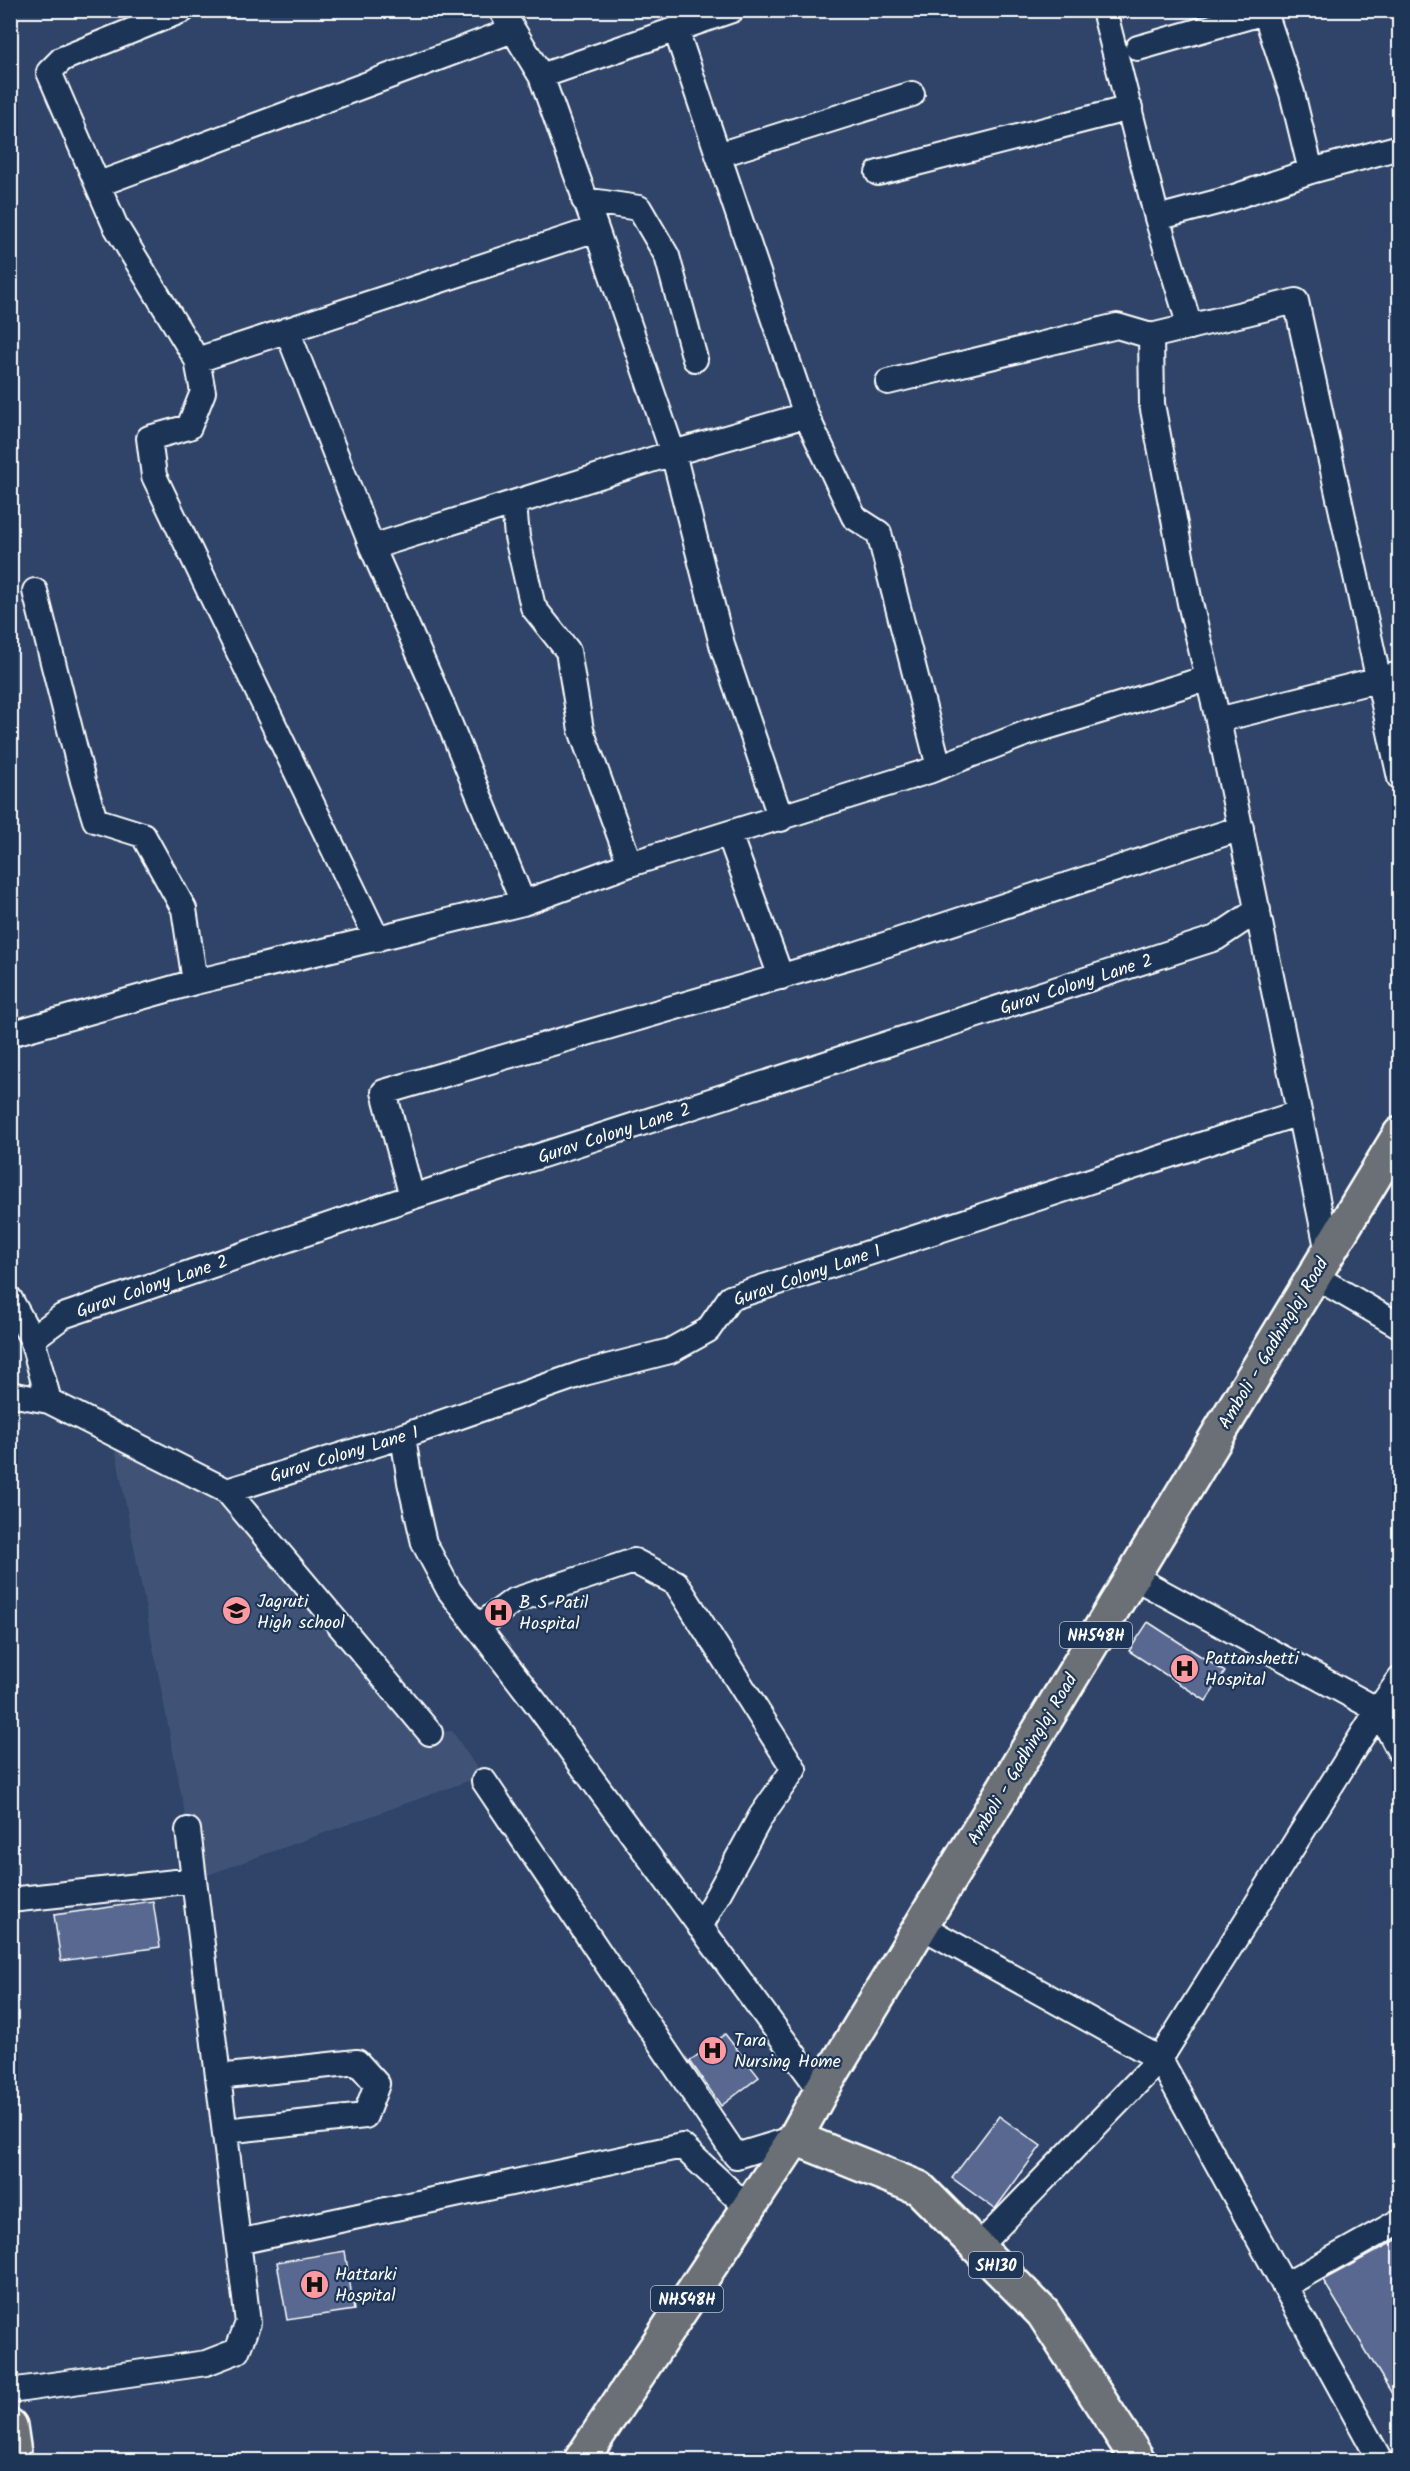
<svg xmlns="http://www.w3.org/2000/svg" width="1410" height="2471" font-family="Kalam,sans-serif">
  <style>
    .built { fill: #3f5377 }
    .building { fill: #586890; stroke: #fff; stroke-width: 1.5 }
    .lines { fill: none; stroke-linecap: round; stroke-linejoin: round }
    .street-casing { stroke: #fff; stroke-width: 28 }
    .primary-casing { stroke: #fff; stroke-width: 38 }
    .highway-casing { stroke: #fff; stroke-width: 38 }
    .street { stroke: #1d3557; stroke-width: 24 }
    .primary { stroke: #6b6f75; stroke-width: 33 }
    .highway { stroke: #6b6f75; stroke-width: 33 }
    .labels { text-anchor: middle; stroke-width: 4.5; stroke-linejoin: round; paint-order: stroke }
    .shield { fill: #1d3557; stroke: #bbc2cd; stroke-width: 1.5 }
    .shield-label { font-size: 16px; font-weight: bold; fill: #fff }
    .street-label { font-size: 18px; fill: #fff; stroke: #1d3557 }
    .poi-label { font-size: 18px; fill: #fff; stroke: #1d3557; text-anchor: start }
  </style>
  <rect width="100%" height="100%" fill="#2f4468"/>
  <filter id="ink" filterUnits="userSpaceOnUse"><feTurbulence type="fractalNoise" baseFrequency=".0167" numOctaves="2"/><feDisplacementMap in="SourceGraphic" scale="12" xChannelSelector="R" yChannelSelector="G"/><feConvolveMatrix kernelMatrix="1 2 1 2 8 2 1 2 1" color-interpolation-filters="sRGB"/></filter>
  <g filter="url(#ink)">
    <path class="built" d="M 112,1432 L 227,1491 L 429,1733 L 452,1731 L 482,1776 L 194,1880 L 188,1830 Z"/>
    <path class="building" d="M 1148,1622 L 1225,1672 L 1206,1701 L 1129,1651 Z
      M 153,1901 L 160,1947 L 61,1961 L 54,1915 Z
      M 725,2034 L 759,2077 L 721,2106 L 690,2061 Z
      M 999,2116 L 1041,2146 L 995,2209 L 952,2178 Z
      M 1400,2238 L 1400,2407 L 1323,2280 Z
      M 345,2251 L 354,2310 L 287,2320 L 277,2262 Z"/>
    <g class="lines">
      <defs>
        <path id="street" d="M 183,10 L 62,59 L 49,72 L 115,225 L 197,360 L 203,392 L 189,427 L 149,438 L 154,476 L 377,939
          M 501,10 L 541,76 L 596,229 L 673,453 L 723,648 L 781,819
          M 1104,10 L 1157,218 L 1190,327
          M 676,30 L 806,415 L 854,517 L 879,533 L 939,767
          M 1138,48 L 1265,12 L 1292,93 L 1311,171
          M 541,76 L 732,10
          M 718,155 L 912,94
          M 878,173 L 1130,108
          M 99,184 L 513,30
          M 584,200 L 639,208 L 667,256 L 695,359
          M 1157,218 L 1225,200 L 1311,171 L 1400,147
          M 287,330 L 372,547 L 444,710 L 523,903
          M 197,360 L 596,229
          M 888,382 L 1117,326 L 1151,336
          M 514,504 L 517,537 L 533,607 L 568,651 L 581,730 L 630,864
          M 372,547 L 673,453 L 806,415
          M 35,591 L 83,781 L 95,820 L 143,835 L 184,909 L 195,982
          M 1218,720 L 1400,674
          M 729,834 L 781,977
          M 10,1034 L 195,982 L 523,903 L 630,864 L 929,771 L 1027,733 L 1208,678
          M 412,1197 L 384,1092 L 851,956 L 1241,828
          M 1328,1252 L 1218,720 L 1190,603 L 1152,404 L 1151,336 L 1296,301 L 1400,778
          M 1314,1276 L 1400,1326
          M 10,1299 L 32,1339
          M 10,1394 L 49,1401 L 227,1491 L 430,1733
          M 49,1401 L 32,1339 L 63,1316 L 412,1197 L 1216,938 L 1258,910
          M 403,1436 L 410,1482 L 424,1543 L 449,1590 L 539,1707 L 821,2091
          M 227,1491 L 403,1436 L 584,1373 L 670,1351 L 708,1330 L 730,1298 L 1299,1113
          M 1132,1576 L 1378,1710 L 1400,1679
          M 478,1627 L 513,1601 L 634,1561 L 676,1583 L 794,1769 L 761,1816 L 700,1927
          M 1378,1710 L 1400,1752
          M 484,1781 L 736,2156 L 795,2138
          M 10,1900 L 194,1880
          M 921,1926 L 1160,2059 L 1380,2460
          M 218,2077 L 357,2062 L 377,2084 L 365,2116 L 225,2131
          M 238,2242 L 682,2146 L 747,2207
          M 978,2247 L 1160,2059 L 1378,1710
          M 1284,2286 L 1400,2221
          M 10,2391 L 206,2363 L 237,2351 L 248,2323 L 188,1830"/>
        <path id="primary" d="M 795,2138 L 919,2188 L 1043,2313 L 1138,2460
          M 10,2426 L 15,2460"/>
        <path id="highway" d="M 581,2460 L 795,2138 L 821,2091 L 1400,1134"/>
      </defs>
      <use href="#street" class="street-casing"/>
      <use href="#primary" class="primary-casing"/>
      <use href="#highway" class="highway-casing"/>
      <use href="#street" class="street"/>
      <use href="#primary" class="primary"/>
      <use href="#highway" class="highway"/>
    </g>
  </g>
  <defs>
    <symbol id="university-disc" viewBox="-11 -11 22 22"><circle r="9.5" fill="#ff9aa2" stroke="#1d3557"/><path d="M0-5L7-2L0 1L-7-2ZM-4 1L0 2.5L4 1V4Q0 6-4 4Z" fill="#111"/></symbol>
    <symbol id="hospital-disc" viewBox="-11 -11 22 22"><circle r="9.5" fill="#ff9aa2" stroke="#1d3557"/><path d="M-5-5h3v3.5h4V-5h3V5h-3V1.5h-4V5h-3Z" fill="#111"/></symbol>
  </defs>
  <g fill-rule="evenodd">
    <use href="#university-disc" x="220" y="1594" width="33" height="33"/>
    <use href="#hospital-disc" x="482" y="1596" width="33" height="33"/>
    <use href="#hospital-disc" x="1168" y="1652" width="33" height="33"/>
    <use href="#hospital-disc" x="696" y="2034" width="33" height="33"/>
    <use href="#hospital-disc" x="298" y="2268" width="33" height="33"/>
  </g>
  <g class="labels">
    <g class="shield">
      <rect x="1060" y="1622" width="72" height="26" rx="4.5"/>
      <rect x="969" y="2252" width="54" height="26" rx="4.5"/>
      <rect x="651" y="2286" width="72" height="26" rx="4.5"/>
    </g>
    <g class="shield-label">
      <text x="1096" y="1641">NH548H</text>
      <text x="996" y="2271">SH130</text>
      <text x="687" y="2305">NH548H</text>
    </g>
    <g class="street-label">
      <text transform="translate(1076 984) rotate(-18)" y="6">Gurav Colony Lane 2</text>
      <text transform="translate(614 1133) rotate(-18)" y="6">Gurav Colony Lane 2</text>
      <text transform="translate(807 1275) rotate(-19)" y="6">Gurav Colony Lane 1</text>
      <text transform="translate(152 1286) rotate(-19)" y="6">Gurav Colony Lane 2</text>
      <text transform="translate(1273 1343) rotate(-59)" y="6">Amboli - Gadhinglaj Road</text>
      <text transform="translate(344 1454) rotate(-17)" y="6">Gurav Colony Lane 1</text>
      <text transform="translate(1022 1759) rotate(-59)" y="6">Amboli - Gadhinglaj Road</text>
    </g>
    <g class="poi-label">
      <text x="257" y="1607">Jagruti<tspan x="257" dy="21">High school</tspan></text>
      <text x="519" y="1608">B S Patil<tspan x="519" dy="21">Hospital</tspan></text>
      <text x="1205" y="1664">Pattanshetti<tspan x="1205" dy="21">Hospital</tspan></text>
      <text x="734" y="2046">Tara<tspan x="734" dy="21">Nursing Home</tspan></text>
      <text x="335" y="2280">Hattarki<tspan x="335" dy="21">Hospital</tspan></text>
    </g>
  </g>
  <rect width="1410" height="2471" fill="none" stroke="#1d3557" stroke-width="36"/>
  <rect x="18" y="18" width="1374" height="2435" fill="none" stroke="#fff" stroke-width="2" filter="url(#ink)"/>
</svg>
